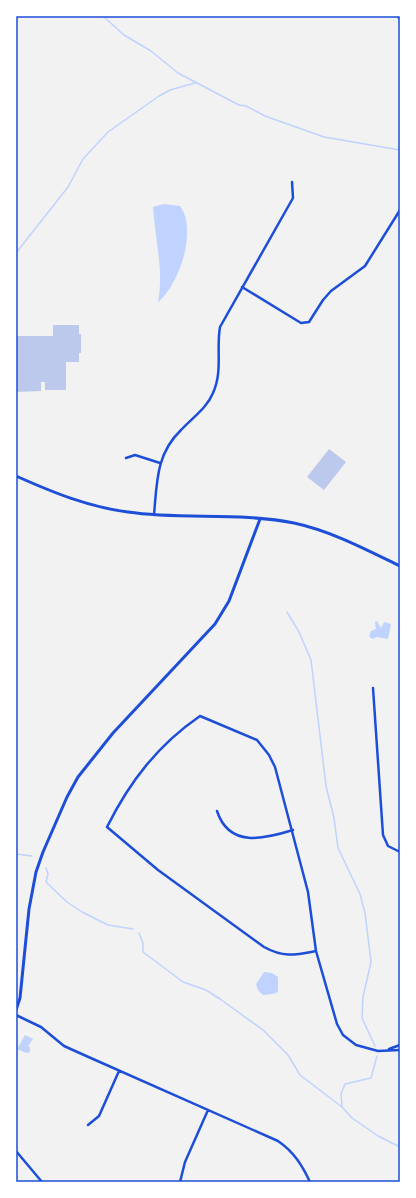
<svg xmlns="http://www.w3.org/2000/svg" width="416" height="1198" font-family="Manrope,sans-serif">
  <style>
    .water { fill: #bfd3fe }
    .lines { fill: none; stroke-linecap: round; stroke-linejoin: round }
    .stream { stroke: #bfd3fe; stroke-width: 1.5 }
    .building { fill: #bdc9ec }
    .minor { stroke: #1d4ed8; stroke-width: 2.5 }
    .tertiary { stroke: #1d4ed8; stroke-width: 3 }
    .secondary { stroke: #1d4ed8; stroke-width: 3 }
    .neatline { fill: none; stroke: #1d4ed8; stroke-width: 1.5 }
  </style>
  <rect width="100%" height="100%" fill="#f2f2f2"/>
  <path class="water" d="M 164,204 L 180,206 C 198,230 179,285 158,302 C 164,271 155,238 153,207 Z
    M 377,621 L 381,628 L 384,622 L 391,624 L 388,639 L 377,637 L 372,639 L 369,636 L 371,631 L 376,629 L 375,622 Z
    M 264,972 L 272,973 L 278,977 L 278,992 L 273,994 L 263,995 L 258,990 L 256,984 Z
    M 25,1035 L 33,1039 L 28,1046 L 30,1047 L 30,1052 L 26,1053 L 17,1049 Z"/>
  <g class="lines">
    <path class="stream" d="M 103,16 L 124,35 L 151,51 L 178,73 L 239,105 L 246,106 L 265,116 L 324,137 L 400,150
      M 16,253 L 68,187 L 83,159 L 108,132 L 159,96 L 170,90 L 195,83
      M 287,612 L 299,632 L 311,660 L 326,786 L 334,818 L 338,848 L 360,894 L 365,913 L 371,962 L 363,997 L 362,1018 L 375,1046
      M 16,854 L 32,856
      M 46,868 L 48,874 L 46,882 L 67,902 L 82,912 L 108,925 L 133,929
      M 139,933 L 143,943 L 143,952 L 183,982 L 206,990 L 220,999 L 263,1030 L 288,1055 L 300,1075 L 342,1107 L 352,1118 L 378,1136 L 400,1147
      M 342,1107 L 341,1094 L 345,1084 L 371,1078 L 377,1056"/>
  </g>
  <path class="building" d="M 53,325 L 79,325 L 79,334 L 81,334 L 81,353 L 79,353 L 79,362 L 66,362 L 66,390 L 45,390 L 45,382 L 41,382 L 41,391 L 16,392 L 16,336 L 53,336 Z
    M 329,449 L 346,462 L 324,490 L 307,477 Z"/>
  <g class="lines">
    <path class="minor" d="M 242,287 L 301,323 L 309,322 L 323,300 L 331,291 L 365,266 L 400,210
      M 126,458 L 135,455 L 160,463
      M 154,515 C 157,482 156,454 181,430 C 192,418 207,408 213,393 C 223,371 216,349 220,327 L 293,198 L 292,182
      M 373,688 L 383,835 L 388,846 L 400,852
      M 217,811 C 229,848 264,839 293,830
      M 316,951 C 295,955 284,958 264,947 L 158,870 L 107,827 C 130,781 158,745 200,716 L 257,740 L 269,755 L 275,767 L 308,892 L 316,951 L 337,1024 L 343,1035 L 356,1045 L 378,1051 L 400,1050
      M 16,1015 L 41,1027 L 64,1046 L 84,1055 L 278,1141 C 294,1152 302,1165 310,1182
      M 389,1049 L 400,1045
      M 88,1125 L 99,1116 L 119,1071
      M 16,1151 L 42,1182
      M 180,1182 L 185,1162 L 208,1110"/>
    <path class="tertiary" d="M 398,16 L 400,19
      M 16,1010 L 20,998 L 29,909 L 36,872 L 43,852 L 67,797 L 78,777 L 113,733 L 215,624 L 229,601 L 260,519"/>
    <path class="secondary" d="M 16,476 C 52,492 88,507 128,512 C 182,520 239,512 294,523 C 331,531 365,549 400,566"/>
  </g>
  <rect width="416" height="1198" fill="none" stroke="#ffffff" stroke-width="34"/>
  <rect x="17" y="17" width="382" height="1164" class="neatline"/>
</svg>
